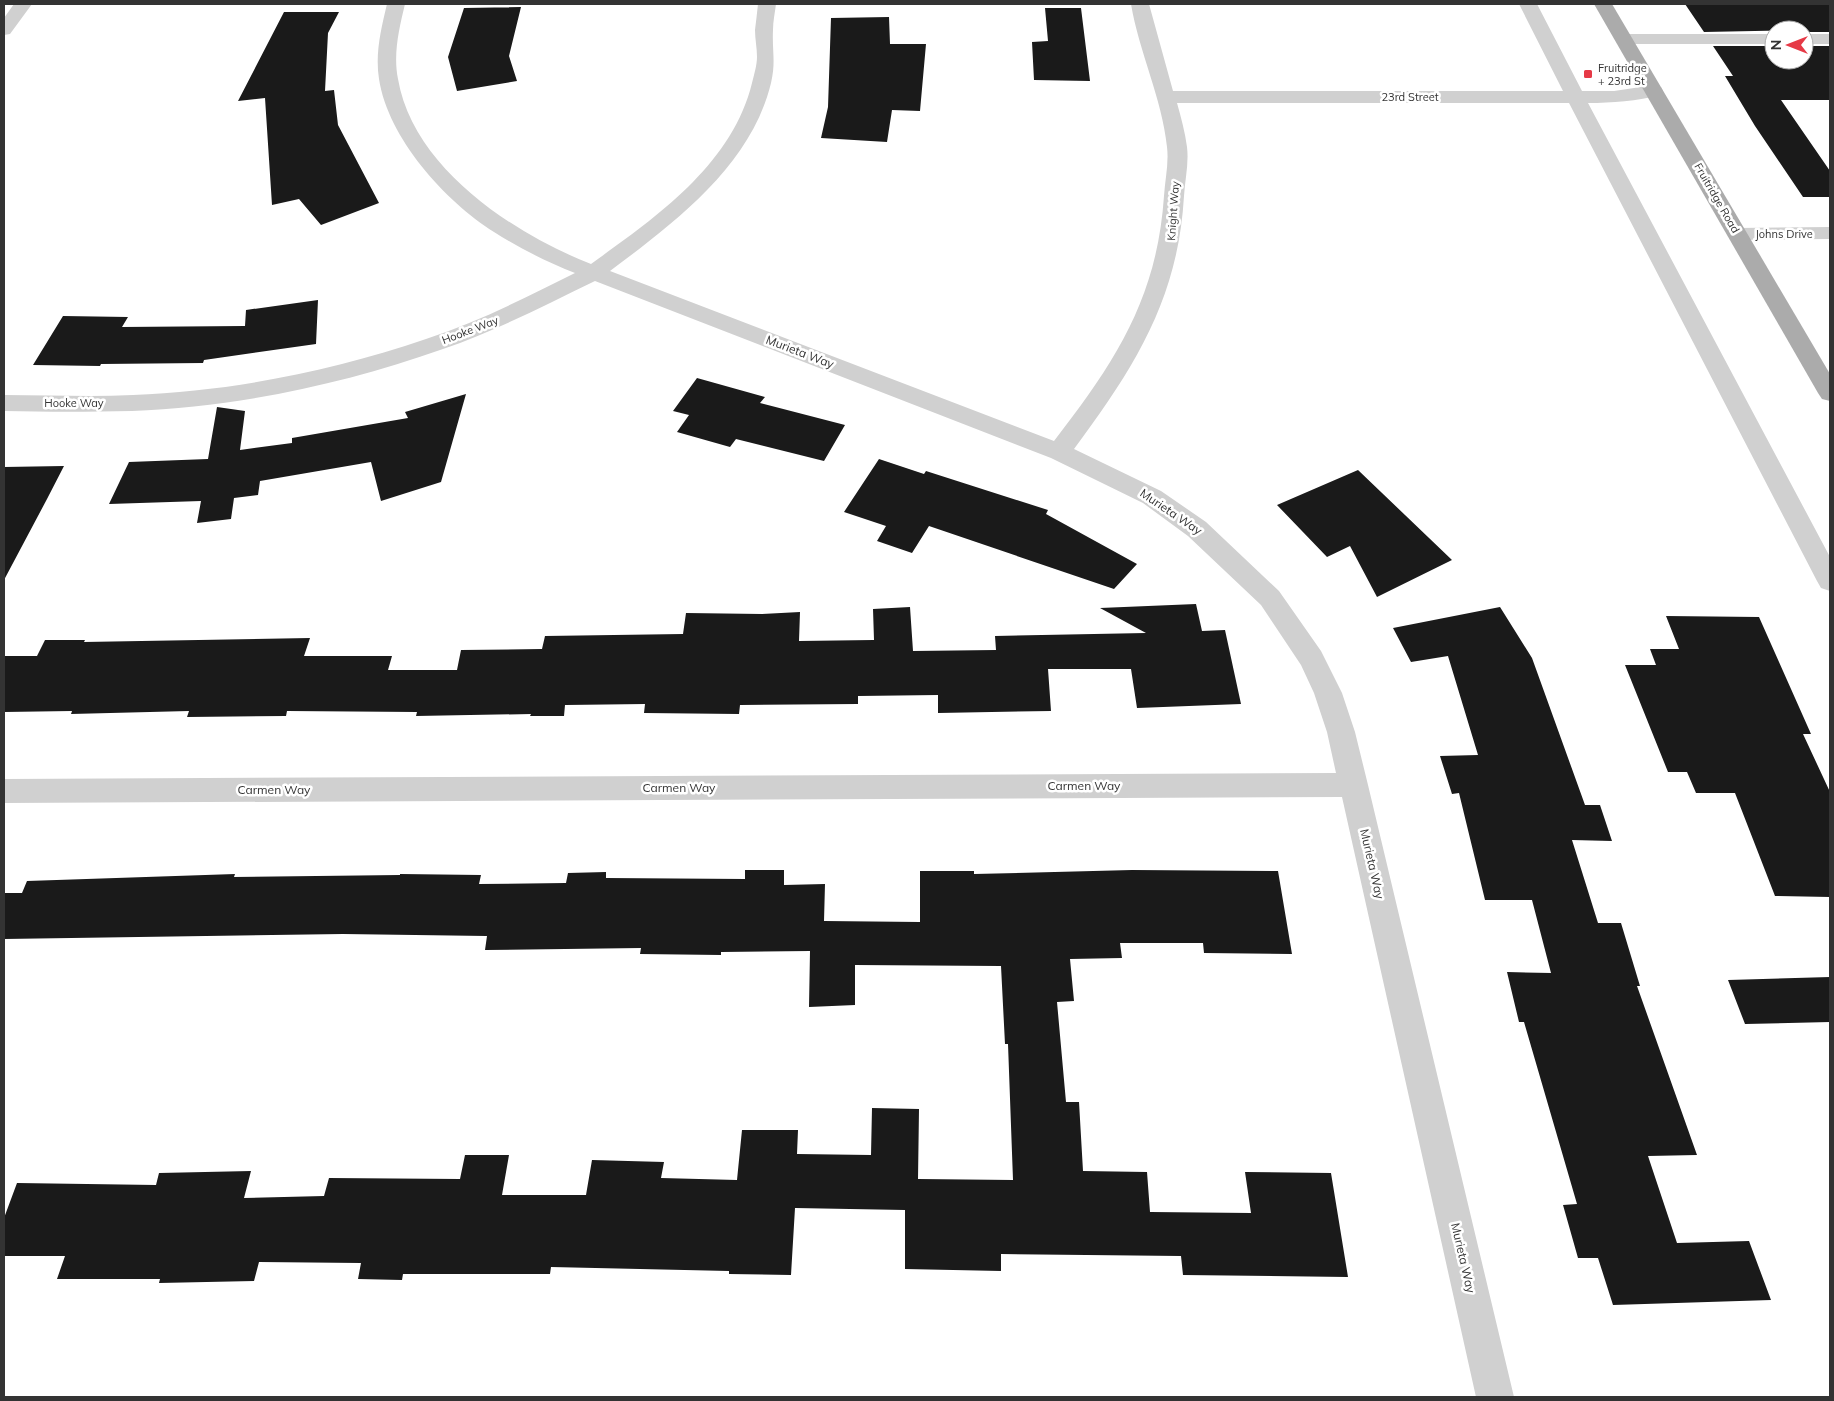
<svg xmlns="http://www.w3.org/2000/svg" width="1834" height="1401" font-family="Mulish,sans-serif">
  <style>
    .building { fill: #1a1a1a }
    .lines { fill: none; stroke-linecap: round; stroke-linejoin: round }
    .minor { fill: #d0d0d0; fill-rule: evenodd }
    .major { fill: #ababab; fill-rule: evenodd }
    .poi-dot { fill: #e63946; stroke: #fff; stroke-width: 2 }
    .labels { text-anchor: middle; stroke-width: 5; stroke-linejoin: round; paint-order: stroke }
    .far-poi-label { font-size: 11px; fill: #333; stroke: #fff; text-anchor: start }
    .far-street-label { font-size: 11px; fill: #333; stroke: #fff }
    .street-label { font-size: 12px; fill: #333; stroke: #fff }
  </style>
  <rect width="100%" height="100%" fill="#fff"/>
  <path class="building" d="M 1685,4 L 1830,4 L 1830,32 L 1804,32 L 1804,30 L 1704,32 Z
    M 521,7 L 509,56 L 517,81 L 457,91 L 448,57 L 464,8 Z
    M 1045,8 L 1081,8 L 1090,81 L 1034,80 L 1032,42 L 1048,41 Z
    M 284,12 L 339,12 L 328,33 L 325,91 L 334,90 L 338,125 L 379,203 L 321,225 L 299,199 L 272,205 L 265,98 L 238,101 Z
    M 889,17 L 890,44 L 926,44 L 920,111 L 892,110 L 887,142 L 821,138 L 828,107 L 831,18 Z
    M 1713,46 L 1774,46 L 1774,60 L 1804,60 L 1804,46 L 1830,46 L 1830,100 L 1781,100 L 1830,171 L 1830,197 L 1803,197 L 1755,126 L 1725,76 L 1733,76 Z
    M 318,300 L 316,344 L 204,360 L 203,363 L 101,364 L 100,366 L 33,365 L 63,316 L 128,317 L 122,327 L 245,326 L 246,310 Z
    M 697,378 L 765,397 L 760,403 L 845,425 L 824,461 L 736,439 L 730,447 L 677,432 L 689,415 L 673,411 Z
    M 466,394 L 441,482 L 381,501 L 371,462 L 260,481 L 258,495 L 234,498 L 231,519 L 197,523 L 201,501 L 109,504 L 129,462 L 208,459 L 217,407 L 245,411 L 240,450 L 292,443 L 292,438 L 408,418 L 405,412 Z
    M 879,459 L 924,474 L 926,471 L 1048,510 L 1046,514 L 1137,564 L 1114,589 L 929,526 L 912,553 L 877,541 L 886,526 L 844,512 Z
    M 64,466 L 47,499 L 4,580 L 4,467 Z
    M 1358,470 L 1452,560 L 1377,597 L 1350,546 L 1327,557 L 1277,505 Z
    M 1196,604 L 1202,631 L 1225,630 L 1241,704 L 1137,708 L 1131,669 L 1048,669 L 1051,711 L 938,713 L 938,695 L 858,696 L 858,704 L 740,705 L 739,714 L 644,713 L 645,704 L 565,705 L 564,716 L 530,716 L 531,714 L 416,716 L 417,712 L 287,711 L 286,716 L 187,717 L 189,711 L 71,714 L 72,711 L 4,712 L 4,656 L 37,656 L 45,640 L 85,640 L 84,642 L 310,638 L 304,656 L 392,656 L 388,670 L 457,670 L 461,650 L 542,649 L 545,636 L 683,634 L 686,613 L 762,614 L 800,612 L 799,641 L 874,640 L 873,609 L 910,607 L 913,651 L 996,650 L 995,636 L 1146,633 L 1100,608 Z
    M 1500,607 L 1532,658 L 1585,805 L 1600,805 L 1612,841 L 1572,840 L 1598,923 L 1621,923 L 1640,986 L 1637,986 L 1697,1155 L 1648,1156 L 1677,1243 L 1749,1241 L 1771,1300 L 1613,1305 L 1598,1258 L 1578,1258 L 1563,1205 L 1577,1204 L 1524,1022 L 1519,1022 L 1507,972 L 1551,973 L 1532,900 L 1485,900 L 1459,793 L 1452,794 L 1440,756 L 1478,755 L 1448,656 L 1411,662 L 1393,628 Z
    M 1666,616 L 1759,617 L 1811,734 L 1803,734 L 1830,792 L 1830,897 L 1775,896 L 1735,793 L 1696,793 L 1687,772 L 1668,772 L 1625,665 L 1656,665 L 1650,649 L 1679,649 Z
    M 745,870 L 784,870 L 784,885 L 825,884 L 824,921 L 920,922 L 920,871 L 974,871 L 974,874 L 1132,870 L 1278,871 L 1292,954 L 1204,953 L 1203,943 L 1120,943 L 1122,958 L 1070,959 L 1074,1001 L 1057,1002 L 1066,1102 L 1079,1102 L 1083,1171 L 1147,1172 L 1150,1212 L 1251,1213 L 1245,1172 L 1331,1173 L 1348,1277 L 1183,1275 L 1181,1256 L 1001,1254 L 1001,1271 L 905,1269 L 905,1210 L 795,1208 L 791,1275 L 729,1274 L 729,1271 L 551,1267 L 550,1274 L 403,1274 L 402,1280 L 358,1279 L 361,1263 L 259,1262 L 254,1281 L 159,1283 L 160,1279 L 57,1279 L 65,1256 L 4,1256 L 4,1218 L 17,1183 L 156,1185 L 159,1173 L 251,1171 L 244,1198 L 324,1196 L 329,1178 L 460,1179 L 465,1155 L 509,1155 L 502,1195 L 586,1195 L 592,1160 L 664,1162 L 661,1178 L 737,1180 L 742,1130 L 798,1130 L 797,1154 L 871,1155 L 872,1108 L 919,1109 L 918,1179 L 1013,1180 L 1008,1044 L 1005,1044 L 1001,966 L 855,965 L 855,1005 L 809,1007 L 810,951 L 721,952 L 721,955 L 640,954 L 641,948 L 485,950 L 487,936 L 343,934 L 4,939 L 4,893 L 22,893 L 27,881 L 235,874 L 234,877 L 400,875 L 400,874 L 481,875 L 479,884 L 566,883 L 568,873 L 606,872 L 606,878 L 745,879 Z
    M 1830,977 L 1830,1022 L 1745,1024 L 1728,980 Z"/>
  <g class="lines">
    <path class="minor" d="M 14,4 L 32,4 L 10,34 L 4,35 L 4,18 Z
      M 387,4 L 405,4 C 399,29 393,54 398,79 C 413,168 514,234 591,264 C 655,218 732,165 752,83 C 754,75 757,65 757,57 C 757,48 755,39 755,30 C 756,22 757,13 758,4 L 776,4 C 775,12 773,21 773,30 C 772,51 776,62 771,83 C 751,166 674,223 610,271 L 1054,441 C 1115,362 1157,299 1164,196 C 1165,180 1169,163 1167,147 C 1162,98 1139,52 1131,4 L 1149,4 L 1173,91 L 1563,91 L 1519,4 L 1537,4 L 1582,91 L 1614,91 L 1654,85 L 1661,87 L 1663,91 L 1661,95 C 1637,101 1612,103 1588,103 L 1830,557 L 1830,591 L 1821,588 L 1817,581 L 1569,103 L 1177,103 C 1181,117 1185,132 1187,147 C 1189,163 1185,180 1184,196 C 1178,300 1134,368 1074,449 L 1161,491 L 1206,522 L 1279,591 L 1321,651 L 1342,693 L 1355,732 L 1368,785 L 1514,1397 L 1476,1397 L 1342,797 L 4,803 L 4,779 L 1336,773 L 1327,732 L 1314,693 L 1301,665 L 1261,605 L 1188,536 L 1143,503 L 1051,458 L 595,281 C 545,305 496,331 443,349 C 344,384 237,407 132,411 C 90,412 46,412 4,411 L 4,395 C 47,395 90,397 133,395 C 233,391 332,371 426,339 C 478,322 527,297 575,273 C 547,262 519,248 494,232 C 445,201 388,138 379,79 C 375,54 381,29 387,4 Z
      M 1624,34 L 1774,34 L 1774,44 L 1624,44 L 1618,43 L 1615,39 L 1618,35 Z
      M 1804,34 L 1830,34 L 1830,44 L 1804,44 Z
      M 1830,227 L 1830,239 L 1737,240 L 1730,238 L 1727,234 L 1730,230 L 1737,228 Z"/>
    <path class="major" d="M 1594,4 L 1612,4 L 1830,374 L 1830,401 L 1822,399 L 1818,393 Z"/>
  </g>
  <rect class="poi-dot" x="1583" y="69" width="10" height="10" rx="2.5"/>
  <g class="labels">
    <g class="far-poi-label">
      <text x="1598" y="72">Fruitridge<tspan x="1598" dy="13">+ 23rd St</tspan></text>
    </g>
    <g class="far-street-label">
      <text x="1410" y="101">23rd Street</text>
      <text transform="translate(1717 198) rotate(60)" y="4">Fruitridge Road</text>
      <text transform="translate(1173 211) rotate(-86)" y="4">Knight Way</text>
      <text x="1784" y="238">Johns Drive</text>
      <text transform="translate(470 330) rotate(-21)" y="4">Hooke Way</text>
      <text x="74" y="407">Hooke Way</text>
    </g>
    <g class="street-label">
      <text transform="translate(800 352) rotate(21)" y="4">Murieta Way</text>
      <text transform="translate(1171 512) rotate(34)" y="4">Murieta Way</text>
      <text x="1084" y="790">Carmen Way</text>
      <text x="679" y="792">Carmen Way</text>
      <text x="274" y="794">Carmen Way</text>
      <text transform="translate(1372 864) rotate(77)" y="4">Murieta Way</text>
      <text transform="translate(1463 1258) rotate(77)" y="4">Murieta Way</text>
    </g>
  </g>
  <rect width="1834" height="1401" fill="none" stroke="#333333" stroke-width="10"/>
  <g transform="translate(1789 45) rotate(270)"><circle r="24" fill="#ffffff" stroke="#adadad"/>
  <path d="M0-4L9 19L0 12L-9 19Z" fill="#e63946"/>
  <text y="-8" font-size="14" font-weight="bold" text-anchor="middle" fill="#333333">N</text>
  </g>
</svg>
